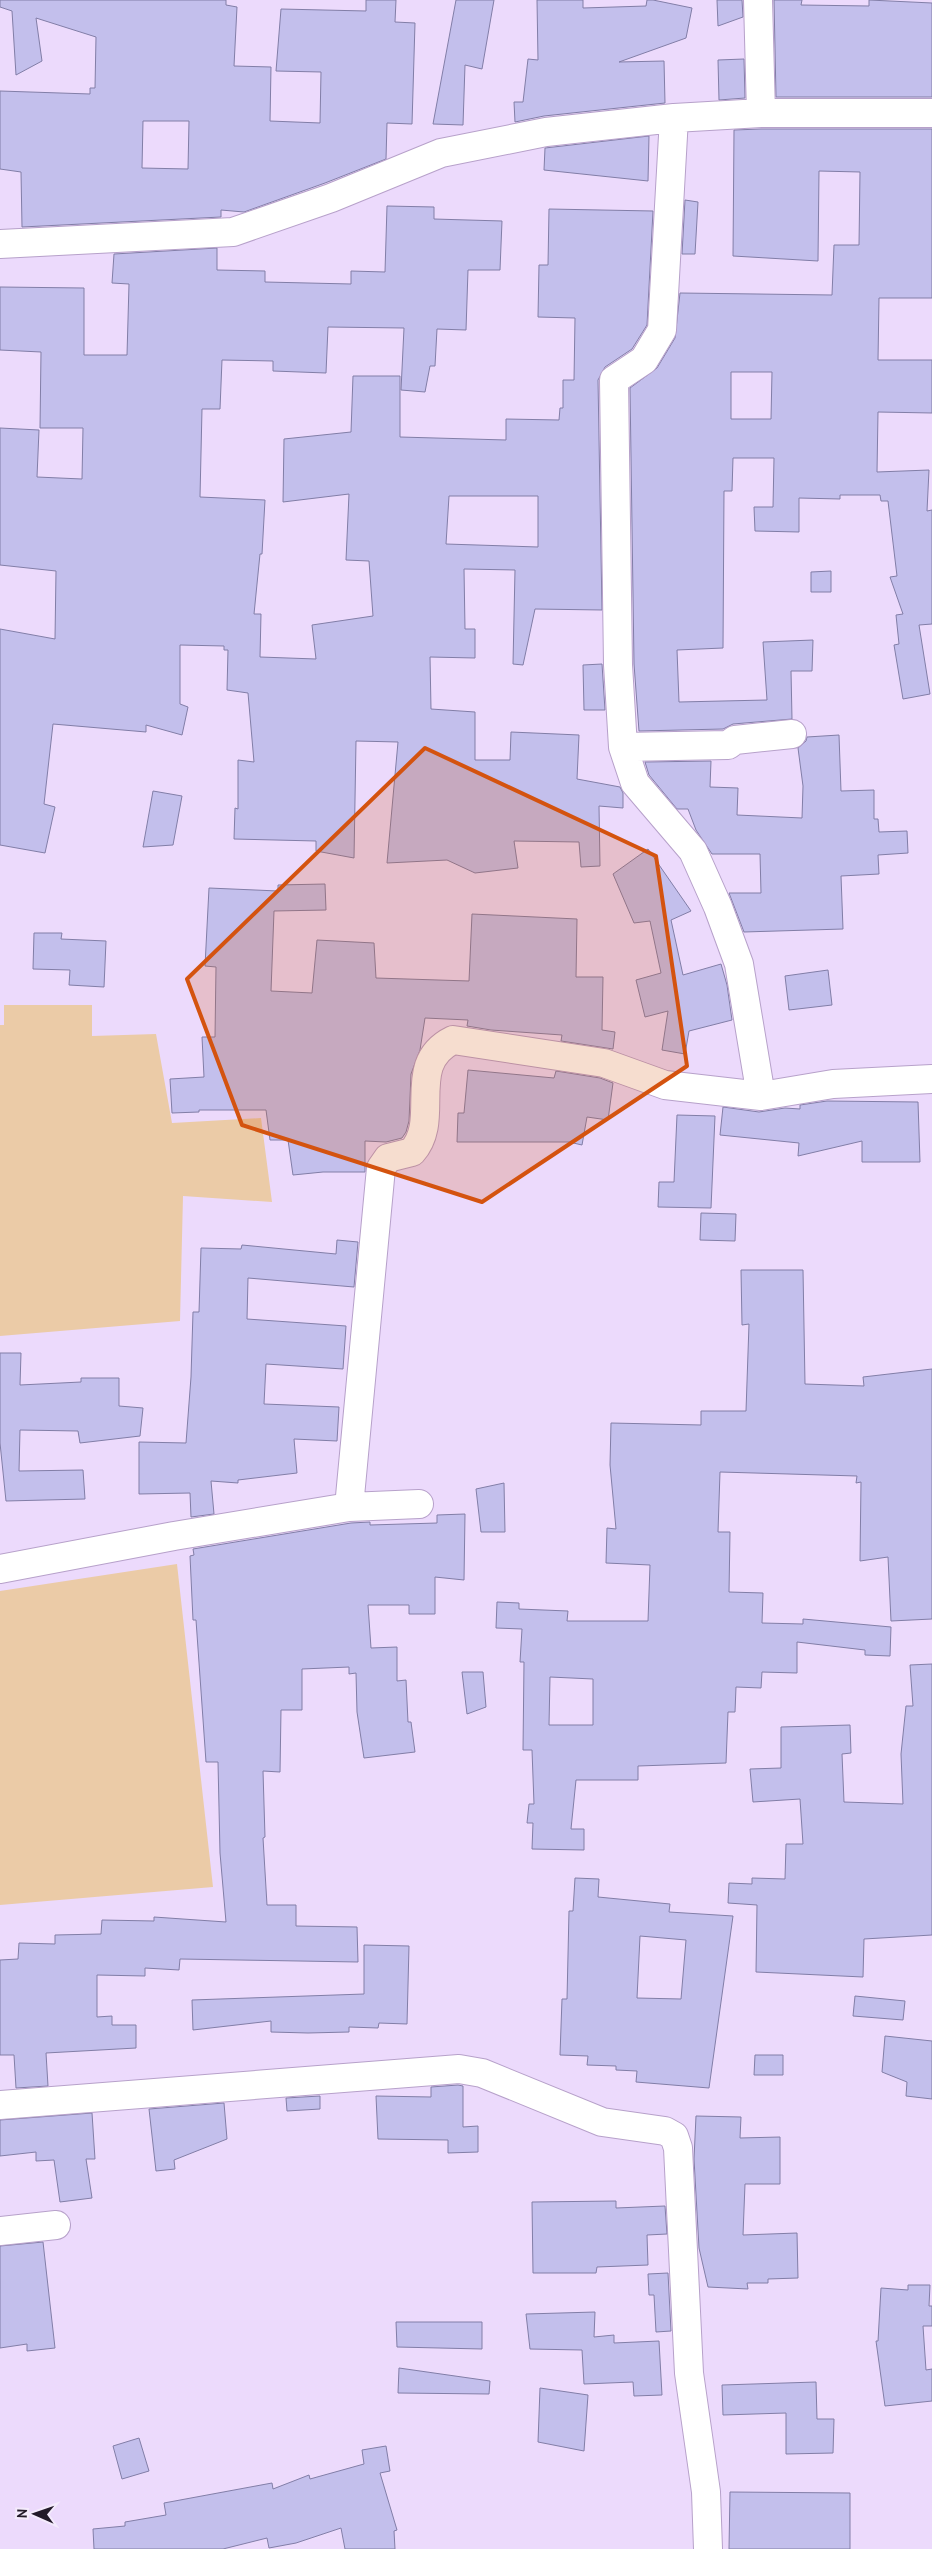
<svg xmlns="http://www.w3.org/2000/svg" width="932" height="2549" font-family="'PT Sans',sans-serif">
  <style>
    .green { fill: #ebcba7 }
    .building { fill: #c3bfec; stroke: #827ea7; fill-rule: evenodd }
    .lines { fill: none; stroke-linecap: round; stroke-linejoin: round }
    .minor-casing { stroke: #b7a1ca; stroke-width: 30 }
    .minor { stroke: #fff; stroke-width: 28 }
    .marked { fill: #d4530f; fill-opacity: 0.2; stroke: #d4530f; stroke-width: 4; stroke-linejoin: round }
  </style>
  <rect width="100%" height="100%" fill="#ecdafc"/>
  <path class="green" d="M 4,1005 L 92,1005 L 92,1036 L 156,1034 L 172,1123 L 261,1118 L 272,1202 L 183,1196 L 180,1321 L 0,1336 L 0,1025 L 4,1025 Z
    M 177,1564 L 213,1887 L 0,1905 L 0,1591 Z"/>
  <path class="building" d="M 0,0 L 226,0 L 226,5 L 237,7 L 234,66 L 271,67 L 270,121 L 320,123 L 321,72 L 276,71 L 281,9 L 366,11 L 366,0 L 396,0 L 395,22 L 415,23 L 412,124 L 387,123 L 386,159 L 325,183 L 244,212 L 221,210 L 221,217 L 22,227 L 21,172 L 0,169 L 0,91 L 90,94 L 90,88 L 95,88 L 96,37 L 36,18 L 42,61 L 16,75 L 12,11 L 0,7 ZM 143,121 L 189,121 L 188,169 L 142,168 Z
    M 456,0 L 494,0 L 482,69 L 465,65 L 463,125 L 433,124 Z
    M 537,0 L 583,0 L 583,8 L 646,6 L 647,0 L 653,0 L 692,8 L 686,38 L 619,62 L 664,61 L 665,103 L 544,116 L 515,122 L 514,102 L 523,102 L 528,59 L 538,60 Z
    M 717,0 L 742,0 L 743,17 L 718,26 Z
    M 774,0 L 802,0 L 801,5 L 869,6 L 869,0 L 932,3 L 932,97 L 776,97 Z
    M 744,59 L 745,98 L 719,100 L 718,60 Z
    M 761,129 L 932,129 L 932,298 L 879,298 L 878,360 L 932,360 L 932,413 L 878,412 L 877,472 L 929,470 L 927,511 L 932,510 L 932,624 L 919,625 L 930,694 L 903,699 L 894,645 L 899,644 L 896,615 L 903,614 L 890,577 L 897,576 L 888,501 L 881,501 L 880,495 L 840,495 L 840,499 L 799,498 L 799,532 L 755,531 L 754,507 L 773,507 L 774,458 L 733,458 L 732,491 L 724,491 L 723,648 L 677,650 L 679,702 L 767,700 L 763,642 L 813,640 L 812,671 L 791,671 L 792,719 L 733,724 L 723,729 L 639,731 L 634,664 L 630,388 L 657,368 L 675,338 L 680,293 L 832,295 L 834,245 L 859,245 L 860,172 L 819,171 L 818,261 L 733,256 L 734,130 ZM 731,372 L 772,372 L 771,419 L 731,419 Z
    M 649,136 L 648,181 L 544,170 L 545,148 Z
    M 685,200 L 698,202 L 695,254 L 682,254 Z
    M 387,206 L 434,207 L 434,219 L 502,221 L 500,270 L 468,270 L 466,330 L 437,329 L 435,366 L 430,366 L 425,392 L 401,390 L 404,328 L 328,327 L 326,373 L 273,371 L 273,361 L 222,360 L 220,409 L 202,409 L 200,497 L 265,500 L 262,554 L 260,554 L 254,614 L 261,614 L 260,657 L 316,659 L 312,625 L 373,616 L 369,561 L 346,560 L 349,494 L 283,502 L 284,439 L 351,432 L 353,376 L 400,376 L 400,437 L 506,440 L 506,419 L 559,420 L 560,408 L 563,408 L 563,380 L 574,380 L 575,318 L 538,317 L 539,265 L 548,265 L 549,209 L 653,211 L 647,325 L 632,349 L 605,367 L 598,380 L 602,610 L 535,609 L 523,665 L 513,664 L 515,570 L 464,569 L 465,629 L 475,629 L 475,658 L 430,657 L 431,709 L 475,712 L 475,760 L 510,760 L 511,732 L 579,735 L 577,779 L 620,787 L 623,793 L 623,808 L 599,806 L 600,866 L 581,867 L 579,842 L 514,841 L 518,868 L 475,873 L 447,860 L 387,863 L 398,742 L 356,741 L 354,858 L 316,851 L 316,841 L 234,839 L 235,808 L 238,809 L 238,760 L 254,762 L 248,693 L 227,690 L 228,650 L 224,650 L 224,646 L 180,645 L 180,704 L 188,707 L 182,735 L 146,725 L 146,732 L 53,724 L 44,804 L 55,807 L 45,853 L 0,845 L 0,629 L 55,639 L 56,571 L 0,565 L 0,428 L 39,430 L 37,477 L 82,479 L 83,428 L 40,428 L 41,352 L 0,350 L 0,287 L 84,288 L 84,355 L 127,355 L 129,284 L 112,283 L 114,254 L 217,248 L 217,270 L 265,271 L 265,282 L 351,284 L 351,271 L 385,272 ZM 449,496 L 538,496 L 538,547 L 446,544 Z
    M 831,571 L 831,592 L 811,592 L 811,572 Z
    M 602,664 L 605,710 L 584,710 L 583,665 Z
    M 839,735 L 841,791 L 874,790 L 874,819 L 878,819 L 879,832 L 907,831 L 908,853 L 878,855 L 879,874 L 841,876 L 843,929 L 744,932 L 729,893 L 761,893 L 760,854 L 712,854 L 696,830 L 688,809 L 677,809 L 649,775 L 645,762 L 711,761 L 710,787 L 738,788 L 737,815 L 802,818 L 803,786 L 798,748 L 806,741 L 807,737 Z
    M 153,791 L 182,796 L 173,845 L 143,847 Z
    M 648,849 L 691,911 L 671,920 L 683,975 L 721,964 L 727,985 L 732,1020 L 689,1031 L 685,1054 L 662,1050 L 668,1011 L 645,1017 L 636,980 L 661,973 L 650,921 L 634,923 L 613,874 Z
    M 325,884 L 326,910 L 274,911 L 271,991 L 312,993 L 317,940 L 374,943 L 376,978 L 469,981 L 472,914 L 577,919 L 576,977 L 603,977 L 602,1030 L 615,1032 L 613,1049 L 561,1041 L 562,1035 L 491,1030 L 467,1026 L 468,1020 L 425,1018 L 420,1050 L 411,1074 L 409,1121 L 406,1132 L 402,1138 L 386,1142 L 365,1141 L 365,1172 L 323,1172 L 293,1175 L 288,1140 L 270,1140 L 266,1110 L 199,1110 L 199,1112 L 172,1113 L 170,1079 L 204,1077 L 202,1037 L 215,1037 L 216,967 L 205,966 L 209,888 L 278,891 L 278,885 Z
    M 34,933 L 62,933 L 61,939 L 106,941 L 104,987 L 69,985 L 70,970 L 33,969 Z
    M 828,970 L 832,1005 L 789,1010 L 785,976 Z
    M 468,1070 L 554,1078 L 556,1071 L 600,1078 L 613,1083 L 608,1120 L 587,1117 L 582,1145 L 569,1142 L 457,1142 L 458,1113 L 464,1113 Z
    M 827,1101 L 918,1102 L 920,1162 L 862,1162 L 862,1141 L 798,1156 L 799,1143 L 720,1135 L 723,1107 L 759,1112 L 785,1108 L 800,1109 L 800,1105 Z
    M 677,1115 L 715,1116 L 711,1208 L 658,1207 L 659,1182 L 674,1182 Z
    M 701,1213 L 736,1214 L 735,1241 L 700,1240 Z
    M 337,1240 L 358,1242 L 354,1287 L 248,1278 L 247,1319 L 346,1326 L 343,1369 L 266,1364 L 264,1404 L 339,1407 L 337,1441 L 294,1439 L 297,1473 L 238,1480 L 238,1483 L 211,1481 L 214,1514 L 191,1517 L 190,1493 L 139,1494 L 139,1442 L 186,1443 L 191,1377 L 193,1312 L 199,1312 L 201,1248 L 241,1249 L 242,1245 L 336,1254 Z
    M 741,1270 L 803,1270 L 805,1384 L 864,1386 L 863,1377 L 932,1369 L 932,1619 L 891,1621 L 888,1557 L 860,1561 L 861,1482 L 856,1483 L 857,1476 L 720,1472 L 718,1532 L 730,1532 L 729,1592 L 763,1593 L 762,1623 L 803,1624 L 803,1619 L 891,1627 L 890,1656 L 865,1655 L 865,1650 L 797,1642 L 797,1673 L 762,1672 L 761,1688 L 736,1687 L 735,1712 L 728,1712 L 726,1763 L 638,1766 L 638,1780 L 576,1780 L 571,1829 L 584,1829 L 584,1850 L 532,1849 L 533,1823 L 527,1823 L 529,1804 L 534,1804 L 532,1750 L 523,1750 L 524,1662 L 520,1662 L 522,1629 L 496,1628 L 497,1602 L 519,1603 L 519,1609 L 568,1611 L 567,1621 L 648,1621 L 650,1565 L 606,1563 L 607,1528 L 616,1529 L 610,1465 L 611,1423 L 701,1425 L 701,1411 L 746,1411 L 749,1324 L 742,1325 ZM 550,1677 L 593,1679 L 593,1725 L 549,1725 Z
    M 0,1353 L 21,1353 L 20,1385 L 81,1382 L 81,1378 L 119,1378 L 119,1406 L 143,1408 L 140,1436 L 80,1443 L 78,1431 L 20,1430 L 19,1471 L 83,1470 L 85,1499 L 6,1501 L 0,1443 Z
    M 504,1483 L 505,1532 L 481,1532 L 476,1489 Z
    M 465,1514 L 464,1580 L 435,1577 L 435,1614 L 409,1614 L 409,1605 L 368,1605 L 371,1648 L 397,1647 L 397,1681 L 406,1680 L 408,1722 L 411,1722 L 415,1752 L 364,1758 L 357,1712 L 356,1673 L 349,1674 L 349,1667 L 302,1669 L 302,1710 L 281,1710 L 280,1772 L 263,1771 L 265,1837 L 263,1838 L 267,1905 L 296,1905 L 296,1926 L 357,1927 L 358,1962 L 180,1959 L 179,1970 L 145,1968 L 145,1976 L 97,1975 L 97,2017 L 112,2016 L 112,2025 L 136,2025 L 136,2048 L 46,2053 L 48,2086 L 16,2088 L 14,2055 L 0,2055 L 0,1960 L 18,1959 L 19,1943 L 55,1944 L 55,1935 L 101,1934 L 102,1920 L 154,1921 L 154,1917 L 226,1922 L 220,1853 L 218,1762 L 206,1762 L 196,1620 L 193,1620 L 190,1556 L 194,1555 L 193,1549 L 351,1523 L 370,1522 L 370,1525 L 437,1523 L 437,1515 Z
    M 932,1664 L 932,1935 L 864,1939 L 863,1977 L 756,1972 L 757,1905 L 728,1903 L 729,1883 L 752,1884 L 752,1878 L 785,1879 L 786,1844 L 803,1844 L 800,1799 L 753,1802 L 750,1769 L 781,1768 L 781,1727 L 850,1725 L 851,1753 L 842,1754 L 844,1802 L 903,1804 L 901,1754 L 906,1706 L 913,1706 L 910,1665 Z
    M 462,1672 L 483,1672 L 486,1707 L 467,1714 Z
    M 575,1878 L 599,1879 L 598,1897 L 670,1904 L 669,1912 L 733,1916 L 709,2088 L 636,2082 L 637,2071 L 616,2070 L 616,2066 L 587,2065 L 588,2056 L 560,2055 L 562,1999 L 567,1999 L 569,1911 L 573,1911 ZM 640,1936 L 686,1940 L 681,1999 L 637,1998 Z
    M 364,1945 L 409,1946 L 407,2024 L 379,2023 L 378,2028 L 349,2027 L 349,2032 L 308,2033 L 271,2032 L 271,2021 L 193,2030 L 192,2000 L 364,1994 Z
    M 855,1996 L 905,2001 L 903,2020 L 853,2016 Z
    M 885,2036 L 932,2041 L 932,2099 L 906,2096 L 907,2082 L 882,2072 Z
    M 755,2055 L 783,2055 L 783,2075 L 754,2075 Z
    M 458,2085 L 463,2086 L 463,2127 L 478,2126 L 478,2152 L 448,2153 L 448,2140 L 378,2139 L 376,2096 L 431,2097 L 431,2087 Z
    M 320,2096 L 320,2109 L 287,2111 L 286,2098 Z
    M 224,2103 L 227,2139 L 174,2160 L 175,2169 L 156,2171 L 149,2109 Z
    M 92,2113 L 95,2159 L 86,2159 L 92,2198 L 60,2202 L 54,2160 L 36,2161 L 36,2152 L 0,2156 L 0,2120 Z
    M 696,2116 L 741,2117 L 740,2138 L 780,2137 L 780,2184 L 745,2184 L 743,2235 L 797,2233 L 798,2278 L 768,2279 L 768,2283 L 747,2283 L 748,2289 L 708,2287 L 699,2248 L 694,2159 Z
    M 616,2201 L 616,2208 L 665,2206 L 667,2234 L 647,2235 L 648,2265 L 597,2267 L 596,2273 L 533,2273 L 532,2202 Z
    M 43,2242 L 55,2348 L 27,2351 L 27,2344 L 0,2348 L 0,2246 Z
    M 668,2273 L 671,2331 L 656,2332 L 654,2295 L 649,2295 L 648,2274 Z
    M 908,2285 L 930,2285 L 929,2306 L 932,2306 L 932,2326 L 923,2326 L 926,2370 L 932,2369 L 932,2401 L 885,2406 L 876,2341 L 878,2341 L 881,2288 L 908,2290 Z
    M 595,2312 L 594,2337 L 614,2335 L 614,2343 L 659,2341 L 662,2395 L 634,2396 L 633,2382 L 584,2384 L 582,2350 L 530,2349 L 526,2314 Z
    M 396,2322 L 482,2322 L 482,2349 L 397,2347 Z
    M 399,2368 L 490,2381 L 489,2394 L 398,2393 Z
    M 816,2382 L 817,2419 L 834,2419 L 833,2453 L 786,2454 L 786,2413 L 723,2415 L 722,2385 Z
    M 540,2388 L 588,2395 L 584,2451 L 538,2442 Z
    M 139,2438 L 149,2471 L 122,2479 L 113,2446 Z
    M 386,2446 L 390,2471 L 380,2473 L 397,2530 L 394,2531 L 395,2549 L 345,2549 L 341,2528 L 296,2543 L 269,2548 L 267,2538 L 223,2549 L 94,2549 L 93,2529 L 125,2526 L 125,2522 L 166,2515 L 164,2503 L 272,2483 L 273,2489 L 309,2475 L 310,2479 L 364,2464 L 362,2450 Z
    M 730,2492 L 850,2493 L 850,2549 L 729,2549 Z"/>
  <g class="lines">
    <defs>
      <path id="minor" d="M 761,113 L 932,113
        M 674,118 L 761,113 L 758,0
        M 0,244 L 233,232 L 331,198 L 441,153 L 546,132 L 674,118 L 662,330 L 644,360 L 614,380 L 618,665 L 623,747 L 635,783 L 693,851 L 718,907 L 739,964 L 761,1096 L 833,1084 L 932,1079
        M 623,747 L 728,745 L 735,740 L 792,734
        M 349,1507 L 381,1168 L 388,1158 L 412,1152 C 442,1119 404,1064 453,1040 L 604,1063 L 665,1085 L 761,1096
        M 0,1569 L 174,1536 L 349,1507 L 419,1504
        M 0,2105 L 459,2069 L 482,2073 L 602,2122 L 665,2131 L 674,2136 L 678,2148 L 689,2373 L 706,2492 L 708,2549
        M 0,2231 L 56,2225"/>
    </defs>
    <use href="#minor" class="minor-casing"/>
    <use href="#minor" class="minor"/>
  </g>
  <path class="marked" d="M 425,748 L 656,856 L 687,1066 L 482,1202 L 242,1125 L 187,979 Z"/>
  <g transform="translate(35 2514) rotate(272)" stroke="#f4ebfc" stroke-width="4" paint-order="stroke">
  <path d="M0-4L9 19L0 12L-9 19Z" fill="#221a29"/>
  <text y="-8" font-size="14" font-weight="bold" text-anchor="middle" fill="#221a29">N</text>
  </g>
</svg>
